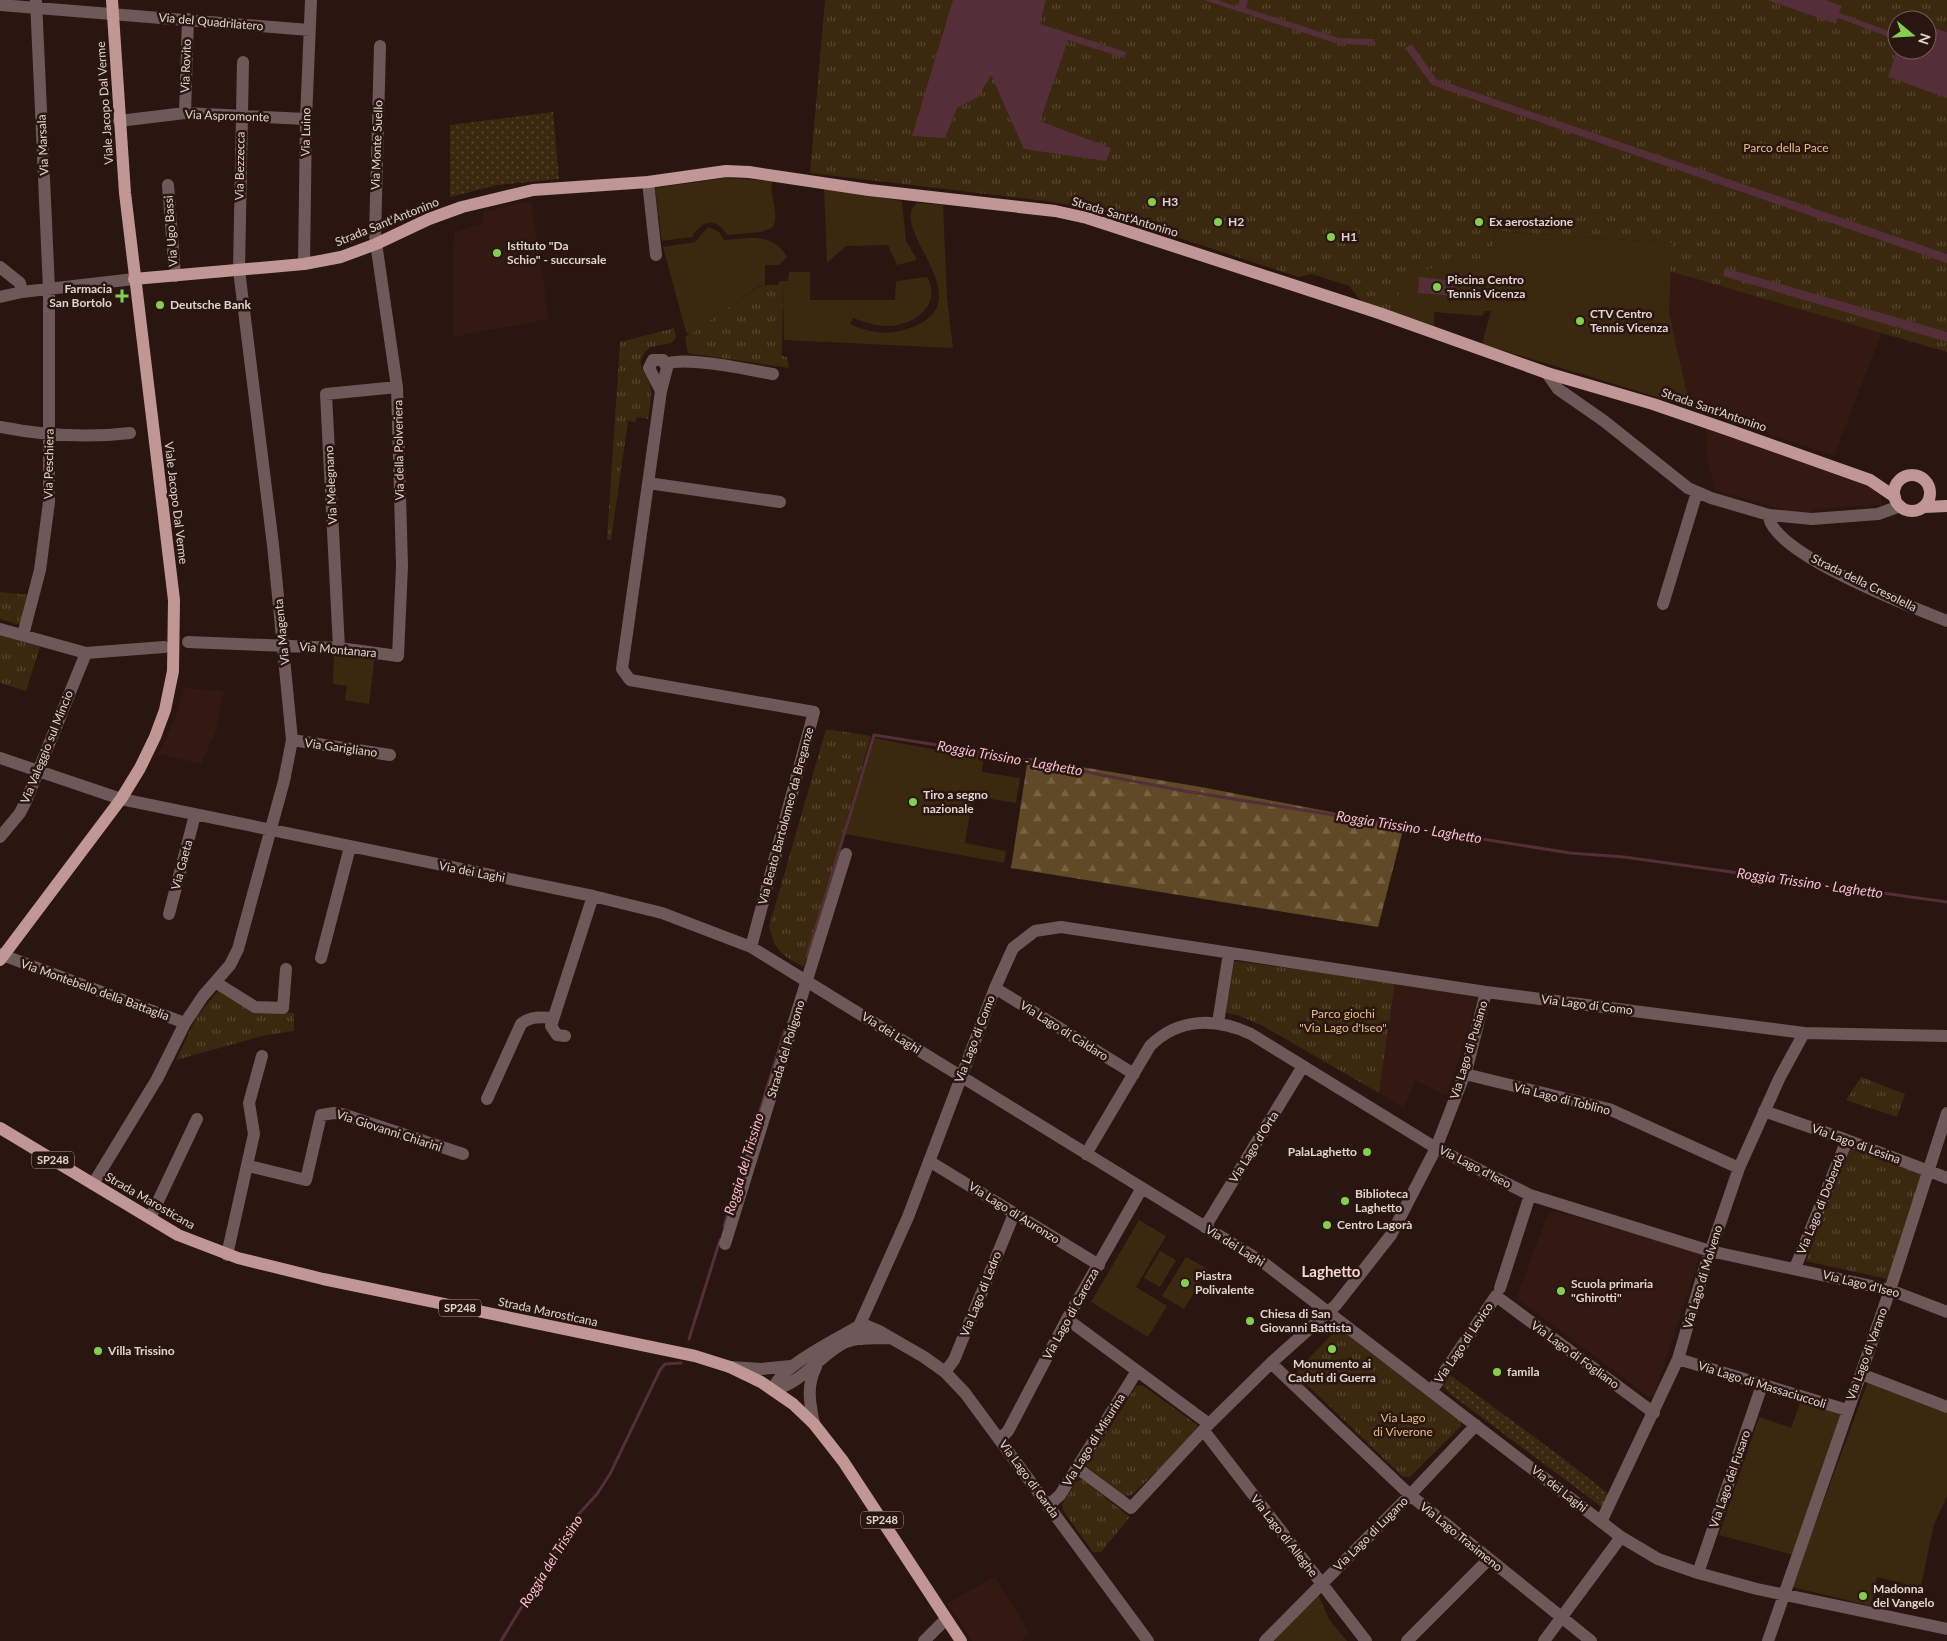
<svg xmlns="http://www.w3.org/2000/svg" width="1947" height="1641" font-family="Lato,sans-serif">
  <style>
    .built { fill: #331911 }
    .grass { fill: url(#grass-dots) }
    .forest { fill: url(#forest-firs) }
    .park { fill: url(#park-tufts); fill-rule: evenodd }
    .garden { fill: #3a290e }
    .water { fill: #542e39 }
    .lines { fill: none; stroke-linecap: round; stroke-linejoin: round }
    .stream { stroke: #542e39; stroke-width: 3 }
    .minor { stroke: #6d5959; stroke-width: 12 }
    .major { stroke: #c19796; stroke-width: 12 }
    .poi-dot { fill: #84cf4d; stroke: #291610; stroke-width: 2 }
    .labels { text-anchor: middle; stroke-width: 5; stroke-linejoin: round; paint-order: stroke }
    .shield { fill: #291610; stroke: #a99a94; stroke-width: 1 }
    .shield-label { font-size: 11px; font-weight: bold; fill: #e0d2cd }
    .street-label { font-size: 12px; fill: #e0d2cd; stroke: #291610 }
    .park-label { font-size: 12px; fill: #e6be83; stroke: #291610 }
    .poi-label { font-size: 12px; font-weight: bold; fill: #e0d2cd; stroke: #291610; text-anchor: start }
    .water-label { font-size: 14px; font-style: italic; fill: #f9bdcd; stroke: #291610 }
    .quarter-label { font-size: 15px; font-weight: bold; fill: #f5d9d0; stroke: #291610 }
  </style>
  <defs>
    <pattern id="grass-dots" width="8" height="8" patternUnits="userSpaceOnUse" patternTransform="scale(1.25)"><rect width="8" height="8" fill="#3a290e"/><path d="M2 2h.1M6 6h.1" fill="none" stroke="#564730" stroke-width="1.8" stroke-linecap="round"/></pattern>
    <pattern id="forest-firs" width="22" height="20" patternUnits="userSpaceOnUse" patternTransform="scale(1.25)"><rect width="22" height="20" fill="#5f4926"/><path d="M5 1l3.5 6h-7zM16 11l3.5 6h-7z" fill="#766244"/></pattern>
    <pattern id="park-tufts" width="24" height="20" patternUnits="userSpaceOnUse" patternTransform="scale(1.25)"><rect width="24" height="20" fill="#3a290e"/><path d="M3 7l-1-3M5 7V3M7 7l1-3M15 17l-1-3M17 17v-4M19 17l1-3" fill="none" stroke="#564730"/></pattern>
  </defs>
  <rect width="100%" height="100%" fill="#291610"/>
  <path class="built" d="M 531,201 L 549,319 L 453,337 L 454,232 L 481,224 L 484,212 Z
    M 1669,271 L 1882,332 L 1834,456 L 1690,407 L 1669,312 Z
    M 1706,426 L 1882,489 L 1881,505 L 1814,509 L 1813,512 L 1792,512 L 1715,490 L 1706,454 Z
    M 183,688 L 224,691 L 215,733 L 201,764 L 159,754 L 175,718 Z
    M 1395,982 L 1480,994 L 1447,1096 L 1415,1080 L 1404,1108 L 1379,1093 Z
    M 1554,1211 L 1698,1252 L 1700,1256 L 1654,1395 L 1649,1397 L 1519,1300 L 1518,1294 L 1528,1267 L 1548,1214 Z
    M 995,1577 L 1030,1634 L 1022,1641 L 972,1641 L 947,1603 Z"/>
  <path class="grass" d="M 553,112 L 559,179 L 497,185 L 450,197 L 450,125 Z
    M 1450,1375 L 1560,1456 L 1610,1495 L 1603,1508 L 1449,1393 L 1443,1386 Z"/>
  <path class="forest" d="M 1028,758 L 1201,787 L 1404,826 L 1378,927 L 1011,868 Z"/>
  <path class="park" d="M 825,0 L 1947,0 L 1947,352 L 1669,271 L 1671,243 L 1495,231 L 1492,262 L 1472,262 L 1421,272 L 1396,313 L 1362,302 L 1349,286 L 1312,274 L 1298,277 L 1092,209 L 1053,202 L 810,173 ZM 1897,20 L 1927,20 L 1927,50 L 1897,50 Z
    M 761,285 L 783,285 L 782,356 L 787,357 L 789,368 L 688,353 L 685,337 Z
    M 674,328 L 676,337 L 672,343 L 651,347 C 629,363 649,373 651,390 C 652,399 649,410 648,419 L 637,417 L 635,422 L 628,421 L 611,540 L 607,539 L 620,342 Z
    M 0,592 L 30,595 L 23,626 L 0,619 Z
    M 0,635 L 40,647 L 26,691 L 0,683 Z
    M 826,729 L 871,736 L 804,967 C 781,955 776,952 769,927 Z
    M 1234,961 L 1395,982 L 1379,1093 L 1263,1026 L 1240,1016 L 1223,1012 Z
    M 219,990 L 257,1013 L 294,1013 L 294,1031 L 266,1035 L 176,1060 L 197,1016 Z
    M 1861,1077 L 1905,1094 L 1897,1117 L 1846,1100 Z
    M 1848,1148 L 1924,1174 L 1887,1279 L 1806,1261 Z
    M 1340,1329 L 1461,1421 L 1461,1426 L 1410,1477 L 1403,1477 L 1297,1375 L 1298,1370 L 1336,1330 Z
    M 1142,1385 L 1197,1425 L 1198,1431 L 1132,1495 L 1123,1496 L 1086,1466 L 1136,1386 Z
    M 1082,1479 L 1130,1517 L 1101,1552 L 1093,1552 L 1064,1512 L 1062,1504 L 1077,1481 Z"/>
  <path class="garden" d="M 725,178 L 772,181 C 769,196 781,215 772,228 L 761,232 L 727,235 C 716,217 702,220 692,237 L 662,241 L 655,188 Z
    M 824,188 L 902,201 L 906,241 L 917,260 L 897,265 L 888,245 L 846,246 L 827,263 Z
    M 917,203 L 943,205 L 947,298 L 953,348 L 784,340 L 783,285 L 779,285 L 779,281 L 788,281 L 789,272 L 810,272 L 810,300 L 895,300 L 896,281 L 927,277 C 943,305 913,326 887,326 C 875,326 864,322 853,318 L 850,324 C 869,333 890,336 910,328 C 986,301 885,228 917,203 Z
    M 708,227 L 719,232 L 724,240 C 748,238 773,232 787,257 L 779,265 L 765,265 L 765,285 L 760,285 L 690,335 L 686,332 L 663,247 L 695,242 Z
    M 1495,231 L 1672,243 L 1669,312 L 1690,407 L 1482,344 L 1491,311 L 1485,311 L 1482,316 L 1434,312 L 1434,326 L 1396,313 C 1397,306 1397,296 1400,290 C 1416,262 1464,262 1492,262 Z
    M 334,652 L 375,656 L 369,704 L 345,700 L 347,686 L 333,684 Z
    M 874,738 L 937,750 L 938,747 L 984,754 L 982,772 L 1020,778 L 1016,803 L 973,796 L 965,843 L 1006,851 L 1004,863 L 845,834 Z
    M 1139,1220 L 1166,1236 L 1136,1287 L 1167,1306 L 1148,1337 L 1091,1302 Z
    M 1160,1251 L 1176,1260 L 1160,1287 L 1144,1278 Z
    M 1186,1257 L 1208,1269 L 1184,1309 L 1162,1296 Z
    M 1868,1381 L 1947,1408 L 1947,1497 L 1934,1524 L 1921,1586 L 1917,1587 L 1877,1577 L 1871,1606 L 1792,1587 Z
    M 1801,1400 L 1841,1413 L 1794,1555 L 1719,1535 L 1759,1417 L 1791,1428 Z
    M 1318,1594 L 1329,1619 L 1347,1641 L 1272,1641 Z"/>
  <path class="water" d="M 953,0 L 1046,0 L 1040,24 L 1126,52 L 1124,58 L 1068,40 L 1040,121 L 1111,148 L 1106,161 L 1024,149 L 991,75 L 978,97 L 957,108 L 945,138 L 912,136 Z
    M 1204,0 L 1218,0 L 1237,7 L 1240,0 L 1248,0 L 1246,8 L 1339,38 L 1374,39 L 1374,45 L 1338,44 Z
    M 1767,0 L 1826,0 L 1842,6 L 1839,13 L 1897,34 L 1897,40 L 1838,18 L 1836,24 Z
    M 1927,26 L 1947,32 L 1947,98 L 1888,77 L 1897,50 L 1927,50 Z
    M 1412,44 L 1436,79 L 1947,254 L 1947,263 L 1432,85 L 1405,48 Z
    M 1725,268 L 1947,332 L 1947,342 L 1723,276 Z
    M 1419,277 L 1456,281 L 1455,296 L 1418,293 Z"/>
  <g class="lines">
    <path class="stream" d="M 807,957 L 874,735 L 994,754 L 1184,791 L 1570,853 L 1624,857 L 1947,902
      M 724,1226 L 785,1030
      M 689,1339 L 720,1240
      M 501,1641 L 576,1517 L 597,1494 L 610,1474 L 660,1370 L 665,1364 L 681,1363"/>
    <path class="minor" d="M 0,5 L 309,30
      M 185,113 L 188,19
      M 119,121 L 185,113 L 306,119
      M 648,182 L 656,255
      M 168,185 L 175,276
      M 304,264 L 306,119 L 311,0
      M 0,267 L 20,283 L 22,292
      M 0,297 L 22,292 L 134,279
      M 666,364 C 686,356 749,370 773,374
      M 1547,373 L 1558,389 L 1604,421 L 1688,488 L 1711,498 L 1769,515 L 1812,519 L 1878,514 L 1900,506
      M 661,391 L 649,368 L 653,360 L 663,360 L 667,368 L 661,391 L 622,669 L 630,680 L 814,712 L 751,947
      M 0,427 C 41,435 88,438 130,433
      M 648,483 L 780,502
      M 1769,515 C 1768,552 1914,608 1947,621
      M 1663,604 L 1697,492
      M 0,629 L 86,653 L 164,647
      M 23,635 L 40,570 L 49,502 L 49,289 L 36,0
      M 188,642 L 339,648 L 398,656 L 402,566 L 397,387 L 375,236 L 380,46
      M 339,648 L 326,394 L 397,387
      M 292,740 L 390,755
      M 0,758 L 121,799 L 593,896 L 662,913 L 751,947 L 1264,1263 L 1621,1537 L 1658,1559 L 1698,1573 L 1757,1589 L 1947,1629
      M 0,837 L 20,813 L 26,801 L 86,653
      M 169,914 L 195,815
      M 0,954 L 185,1023
      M 321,958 L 350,847
      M 215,982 L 255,1007 L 283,1008 L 286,969
      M 995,988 L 1134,1074
      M 1218,1023 L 1229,953
      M 565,1036 L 557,1035 L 551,1026 L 593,896
      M 1465,1074 L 1609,1109 L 1739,1168
      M 487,1099 L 521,1024 C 530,1016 542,1017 553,1018
      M 1764,1111 L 1847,1140 L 1947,1178
      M 1086,1154 L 1150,1046 C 1179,1017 1216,1018 1251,1034 L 1436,1148 L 1530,1195 L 1710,1251 L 1890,1290 L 1947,1312
      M 929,1161 L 1099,1265
      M 249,1166 L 306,1180 L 321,1115 L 334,1113 L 342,1114 L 463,1154
      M 93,1184 L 157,1079 L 185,1023 L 203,996 L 230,965 L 238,949 L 284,781 L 292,740 L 273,545 L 239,270 L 243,62
      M 150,1218 L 197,1119
      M 1205,1227 L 1303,1066
      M 725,1244 L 846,854
      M 227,1255 L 254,1134 L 249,1103 L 262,1056
      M 1795,1268 L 1847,1140
      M 1500,1288 L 1530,1195
      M 1067,1319 L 1209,1424
      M 890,1338 C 874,1339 855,1336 840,1345 C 817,1359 801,1383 773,1390 C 778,1367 837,1339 859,1326 L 865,1325 L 879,1331 L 924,1357 L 945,1372 L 965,1393 L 1148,1641
      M 862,1339 L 859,1326 L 908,1217 L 995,988 L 1013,948 L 1035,931 L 1061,927 L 1486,992 L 1804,1033 L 1947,1036
      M 1678,1359 L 1847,1410
      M 1271,1363 L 1410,1495 L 1591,1641
      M 730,1367 L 761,1369 L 791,1366
      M 945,1372 L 954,1360 L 1014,1214
      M 1861,1374 L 1947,1407
      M 1432,1390 L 1496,1296 L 1654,1413
      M 814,1424 C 810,1404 806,1386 816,1367
      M 1204,1431 L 1366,1641
      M 1000,1439 L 1008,1431 L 1067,1319 L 1142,1188
      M 1076,1467 L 1131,1508 L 1209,1424 L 1271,1363 L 1336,1305 L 1391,1235 L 1436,1148 L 1467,1068 L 1486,992
      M 1048,1506 L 1060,1495 L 1137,1371
      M 1601,1522 L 1678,1359 L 1704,1270 L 1739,1168 L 1779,1079 L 1804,1033
      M 1698,1573 L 1762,1385
      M 924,1641 L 946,1619
      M 1265,1641 L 1410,1495 L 1476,1425
      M 1407,1641 L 1489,1559
      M 1544,1641 L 1621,1537
      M 1768,1641 L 1890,1290 L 1947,1113"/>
    <path class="major" d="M 134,279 L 304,264 L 341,257 L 376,244 L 429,219 L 462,207 L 533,190 L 648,182 L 726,171 L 749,172 L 869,190 L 1055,211 L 1087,218 L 1379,313 L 1547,373 L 1653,404 L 1726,429 L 1870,480 L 1895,497
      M1894 493a18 18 0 1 1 36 0a18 18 0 1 1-36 0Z
      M 1924,507 L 1947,506
      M 0,960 L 121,799 L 140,768 L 155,737 L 165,710 L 173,671 L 174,600 L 125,193 L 112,0
      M 0,1128 L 178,1235 L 238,1258 L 323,1279 L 695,1356 L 730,1367 L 761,1382 L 793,1404 L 814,1424 L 843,1461 L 961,1641"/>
  </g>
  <g class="poi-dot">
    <circle cx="1152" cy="202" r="5"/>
    <circle cx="1218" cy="222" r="5"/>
    <circle cx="1479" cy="222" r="5"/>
    <circle cx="1331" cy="237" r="5"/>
    <circle cx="497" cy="253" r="5"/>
    <circle cx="1437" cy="287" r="5"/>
    <path d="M119.5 288.5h5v5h5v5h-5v5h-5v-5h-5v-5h5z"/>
    <circle cx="160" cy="305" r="5"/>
    <circle cx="1580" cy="321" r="5"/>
    <circle cx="913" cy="802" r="5"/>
    <circle cx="1367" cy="1152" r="5"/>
    <circle cx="1345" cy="1201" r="5"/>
    <circle cx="1327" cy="1225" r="5"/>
    <circle cx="1185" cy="1283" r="5"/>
    <circle cx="1561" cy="1291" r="5"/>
    <circle cx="1250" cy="1321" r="5"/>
    <circle cx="1332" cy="1349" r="5"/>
    <circle cx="98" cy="1351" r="5"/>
    <circle cx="1497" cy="1372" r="5"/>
    <circle cx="1863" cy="1596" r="5"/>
  </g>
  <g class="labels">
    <g class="shield">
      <rect x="32" y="1151.5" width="42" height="17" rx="4"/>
      <rect x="439" y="1299.5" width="42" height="17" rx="4"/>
      <rect x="861" y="1511.5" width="42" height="17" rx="4"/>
    </g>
    <g class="shield-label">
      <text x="53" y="1164">SP248</text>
      <text x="460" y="1312">SP248</text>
      <text x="882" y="1524">SP248</text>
    </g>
    <g class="street-label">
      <text transform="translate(211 22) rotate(5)" y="4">Via del Quadrilatero</text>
      <text transform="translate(186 66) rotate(-88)" y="4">Via Rovito</text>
      <text transform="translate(105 103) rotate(-94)" y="4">Viale Jacopo Dal Verme</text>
      <text transform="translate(227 116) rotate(2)" y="4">Via Aspromonte</text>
      <text transform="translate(306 132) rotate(-89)" y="4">Via Luino</text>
      <text transform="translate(43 145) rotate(-93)" y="4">Via Marsala</text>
      <text transform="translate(377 145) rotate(-88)" y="4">Via Monte Suello</text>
      <text transform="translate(240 166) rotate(-89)" y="4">Via Bezzecca</text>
      <text transform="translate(1125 217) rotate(17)" y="4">Strada Sant'Antonino</text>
      <text transform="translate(387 222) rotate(-22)" y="4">Strada Sant'Antonino</text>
      <text transform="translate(171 231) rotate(-94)" y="4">Via Ugo Bassi</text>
      <text transform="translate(1714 410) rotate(19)" y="4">Strada Sant'Antonino</text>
      <text transform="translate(399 450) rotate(-91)" y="4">Via della Polveriera</text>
      <text transform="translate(49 464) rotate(-89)" y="4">Via Peschiera</text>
      <text transform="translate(331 485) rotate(-93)" y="4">Via Melegnano</text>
      <text transform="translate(176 503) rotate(83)" y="4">Viale Jacopo Dal Verme</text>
      <text transform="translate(1864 583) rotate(26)" y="4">Strada della Cresolella</text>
      <text transform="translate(282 632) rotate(-96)" y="4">Via Magenta</text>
      <text transform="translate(338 650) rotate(5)" y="4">Via Montanara</text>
      <text transform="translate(47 747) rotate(-68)" y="4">Via Valeggio sul Mincio</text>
      <text transform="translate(341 748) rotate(8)" y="4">Via Garigliano</text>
      <text transform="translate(786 816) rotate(-75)" y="4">Via Beato Bartolomeo da Breganze</text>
      <text transform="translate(182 865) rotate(-75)" y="4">Via Gaeta</text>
      <text transform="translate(472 872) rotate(11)" y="4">Via dei Laghi</text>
      <text transform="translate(95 990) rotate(20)" y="4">Via Montebello della Battaglia</text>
      <text transform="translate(1587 1005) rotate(7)" y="4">Via Lago di Como</text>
      <text transform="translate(1064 1031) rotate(32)" y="4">Via Lago di Caldaro</text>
      <text transform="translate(891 1033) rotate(32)" y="4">Via dei Laghi</text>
      <text transform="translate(975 1039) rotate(-69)" y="4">Via Lago di Como</text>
      <text transform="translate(786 1049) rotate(-73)" y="4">Strada del Poligono</text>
      <text transform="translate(1469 1050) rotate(-73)" y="4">Via Lago di Pusiano</text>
      <text transform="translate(1562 1099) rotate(14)" y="4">Via Lago di Toblino</text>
      <text transform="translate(389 1131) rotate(18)" y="4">Via Giovanni Chiarini</text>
      <text transform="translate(1856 1144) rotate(20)" y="4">Via Lago di Lesina</text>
      <text transform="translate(1254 1147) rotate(-58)" y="4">Via Lago d'Orta</text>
      <text transform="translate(1475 1167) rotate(27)" y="4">Via Lago d'Iseo</text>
      <text transform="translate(150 1201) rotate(30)" y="4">Strada Marosticana</text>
      <text transform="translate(1821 1204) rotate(-68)" y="4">Via Lago di Doberdò</text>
      <text transform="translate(1014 1213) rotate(32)" y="4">Via Lago di Auronzo</text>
      <text transform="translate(1235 1246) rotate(32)" y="4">Via dei Laghi</text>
      <text transform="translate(1703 1277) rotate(-73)" y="4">Via Lago di Molveno</text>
      <text transform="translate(1861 1284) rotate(14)" y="4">Via Lago d'Iseo</text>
      <text transform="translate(981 1294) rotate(-68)" y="4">Via Lago di Ledro</text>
      <text transform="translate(548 1312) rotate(12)" y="4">Strada Marosticana</text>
      <text transform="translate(1071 1314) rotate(-61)" y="4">Via Lago di Carezza</text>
      <text transform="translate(1464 1343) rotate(-56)" y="4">Via Lago di Levico</text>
      <text transform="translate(1867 1354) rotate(-70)" y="4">Via Lago di Varano</text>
      <text transform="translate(1575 1355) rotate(36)" y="4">Via Lago di Fogliano</text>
      <text transform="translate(1762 1385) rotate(17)" y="4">Via Lago di Massaciuccoli</text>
      <text transform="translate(1094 1440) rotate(-58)" y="4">Via Lago di Misurina</text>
      <text transform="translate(1029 1479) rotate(54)" y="4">Via Lago di Garda</text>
      <text transform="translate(1730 1479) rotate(-71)" y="4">Via Lago del Fusaro</text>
      <text transform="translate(1559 1489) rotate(38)" y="4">Via dei Laghi</text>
      <text transform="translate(1371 1534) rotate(-45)" y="4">Via Lago di Lugano</text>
      <text transform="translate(1284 1536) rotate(52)" y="4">Via Lago di Alleghe</text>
      <text transform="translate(1461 1537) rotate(39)" y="4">Via Lago Trasimeno</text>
    </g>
    <g class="park-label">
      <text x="1786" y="152">Parco della Pace</text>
      <text x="1343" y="1018">Parco giochi<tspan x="1343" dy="14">"Via Lago d'Iseo"</tspan></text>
      <text x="1403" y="1422">Via Lago<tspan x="1403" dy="14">di Viverone</tspan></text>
    </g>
    <g class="poi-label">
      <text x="1162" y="206">H3</text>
      <text x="1228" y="226">H2</text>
      <text x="1489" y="226">Ex aerostazione</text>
      <text x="1341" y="241">H1</text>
      <text x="507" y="250">Istituto "Da<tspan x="507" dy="14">Schio" - succursale</tspan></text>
      <text x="1447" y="284">Piscina Centro<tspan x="1447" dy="14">Tennis Vicenza</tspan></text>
      <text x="112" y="293" text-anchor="end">Farmacia<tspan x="112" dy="14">San Bortolo</tspan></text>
      <text x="170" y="309">Deutsche Bank</text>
      <text x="1590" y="318">CTV Centro<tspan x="1590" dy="14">Tennis Vicenza</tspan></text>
      <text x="923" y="799">Tiro a segno<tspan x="923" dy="14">nazionale</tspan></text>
      <text x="1357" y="1156" text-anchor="end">PalaLaghetto</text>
      <text x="1355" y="1198">Biblioteca<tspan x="1355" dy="14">Laghetto</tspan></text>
      <text x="1337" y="1229">Centro Lagorà</text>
      <text x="1195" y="1280">Piastra<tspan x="1195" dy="14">Polivalente</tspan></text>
      <text x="1571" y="1288">Scuola primaria<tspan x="1571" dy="14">"Ghirotti"</tspan></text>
      <text x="1260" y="1318">Chiesa di San<tspan x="1260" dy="14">Giovanni Battista</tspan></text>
      <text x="108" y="1355">Villa Trissino</text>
      <text x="1332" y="1368" text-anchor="middle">Monumento ai<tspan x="1332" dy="14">Caduti di Guerra</tspan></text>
      <text x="1507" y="1376">famila</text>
      <text x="1873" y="1593">Madonna<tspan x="1873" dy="14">del Vangelo</tspan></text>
    </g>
    <g class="water-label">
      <text transform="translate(1010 758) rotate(10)" y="5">Roggia Trissino - Laghetto</text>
      <text transform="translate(1409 827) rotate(9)" y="5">Roggia Trissino - Laghetto</text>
      <text transform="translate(1810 883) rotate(8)" y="5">Roggia Trissino - Laghetto</text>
      <text transform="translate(744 1164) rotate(-73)" y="5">Roggia del Trissino</text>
      <text transform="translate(551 1561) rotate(-58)" y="5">Roggia del Trissino</text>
    </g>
    <g class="quarter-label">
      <text x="1331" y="1277">Laghetto</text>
    </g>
  </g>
  <g transform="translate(1912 35) rotate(108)"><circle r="24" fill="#291610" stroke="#72615c"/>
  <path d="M0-4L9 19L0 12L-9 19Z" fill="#84cf4d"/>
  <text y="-8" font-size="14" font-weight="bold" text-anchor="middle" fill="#e0d2cd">N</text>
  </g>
</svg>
